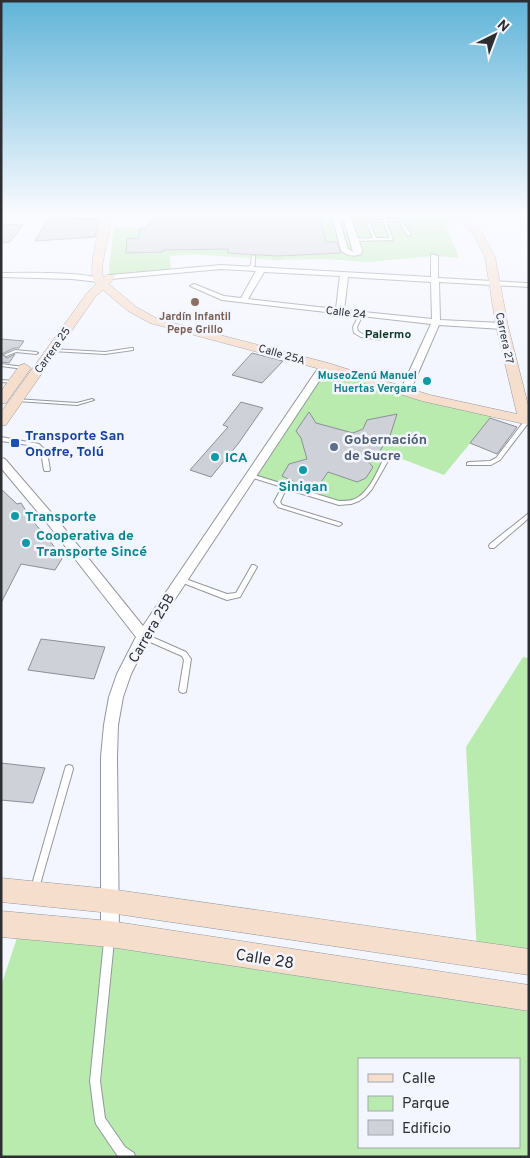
<svg xmlns="http://www.w3.org/2000/svg" width="530" height="1158" font-family="Overpass,sans-serif">
  <style>
    .green { fill: #b9ebae; fill-rule: evenodd }
    .building { fill: #ced1d8; stroke: #8c8f96 }
    .lines { fill: none; stroke-linecap: round; stroke-linejoin: round }
    .lane-casing { stroke: #93969d; stroke-width: 2 }
    .street-casing { stroke: #93969d; stroke-width: 2 }
    .secondary-casing { stroke: #93969d; stroke-width: 1 }
    .lane { fill: #fff; fill-rule: evenodd }
    .street { fill: #fff; fill-rule: evenodd }
    .secondary { fill: #f6decd; fill-rule: evenodd }
    .education-dot { fill: #8d6e63; stroke: #f3f6fe; stroke-width: 2 }
    .culture-dot { fill: #0f9aa8; stroke: #f3f6fe; stroke-width: 2 }
    .transit-dot { fill: #1a4fb4; stroke: #f3f6fe; stroke-width: 2 }
    .service-dot { fill: #5c6f8a; stroke: #f3f6fe; stroke-width: 2 }
    .labels { text-anchor: middle; stroke-width: 5; stroke-linejoin: round; paint-order: stroke }
    .far-street-label { font-size: 11px; fill: #2d2e31; stroke: #f3f6fe }
    .far-education-label { font-size: 11px; font-weight: bold; fill: #785e54; stroke: #f3f6fe }
    .far-culture-label { font-size: 11px; font-weight: bold; fill: #0d838f; stroke: #f3f6fe; text-anchor: end }
    .far-neighbourhood-label { font-size: 12px; font-weight: bold; fill: #0b3520; stroke: #f3f6fe }
    .transit-label { font-size: 14px; font-weight: bold; fill: #164399; stroke: #f3f6fe; text-anchor: start }
    .service-label { font-size: 14px; font-weight: bold; fill: #4e5e75; stroke: #f3f6fe; text-anchor: start }
    .culture-label { font-size: 14px; font-weight: bold; fill: #0d838f; stroke: #f3f6fe; text-anchor: start }
    .street-label { font-size: 14px; fill: #2d2e31; stroke: #f3f6fe }
    .near-street-label { font-size: 16px; fill: #2d2e31; stroke: #f3f6fe }
  </style>
  <rect width="100%" height="100%" fill="#f3f6fe"/>
  <path class="green" d="M 285,213 L 333,217 L 399,213 L 457,213 L 465,220 L 445,222 L 459,258 L 434,256 L 368,262 L 323,259 L 274,260 L 193,254 L 170,256 L 171,270 L 110,277 L 109,267 L 114,227 L 171,229 Z
    M 324,366 L 491,413 L 491,418 L 444,475 L 389,454 C 378,474 367,507 339,503 L 249,475 Z
    M 523,657 L 529,658 L 529,962 L 477,954 L 466,747 Z
    M 21,926 L 529,998 L 529,1157 L 1,1157 L 1,986 ZM 359,1059 L 519,1059 L 519,1147 L 359,1147 Z"/>
  <path class="building" d="M 157,213 L 285,213 L 313,215 L 313,219 L 320,219 L 326,242 L 337,242 L 341,253 L 278,256 L 228,253 L 228,249 L 163,250 L 163,252 L 126,253 L 127,239 L 139,238 L 140,228 L 146,228 Z
    M 48,219 L 71,219 L 99,220 L 95,237 L 35,241 Z
    M 1,224 L 23,225 L 10,242 L 1,243 Z
    M 1,339 L 24,341 L 19,348 L 14,348 L 2,354 L 7,358 L 15,354 L 9,363 L 1,362 Z
    M 252,353 L 283,361 L 262,383 L 232,375 Z
    M 241,402 L 263,408 L 238,444 L 211,477 L 190,470 L 228,427 L 223,425 Z
    M 309,412 L 316,423 L 353,433 L 363,429 L 367,420 L 397,414 L 390,436 L 379,452 L 363,456 L 373,467 L 366,478 L 357,482 L 328,472 L 319,485 L 308,488 L 282,476 L 289,464 L 307,459 L 301,438 L 296,431 Z
    M 490,418 L 517,427 L 497,454 L 470,443 Z
    M 1,489 L 17,504 L 21,503 L 32,520 L 63,557 L 55,570 L 21,564 L 1,603 Z
    M 41,639 L 105,647 L 94,679 L 28,670 Z
    M 1,763 L 45,768 L 33,803 L 1,800 Z"/>
  <g class="lines">
    <defs>
      <path id="lane" d="M 384,219 L 401,219 L 411,235 L 408,236 L 399,221 L 386,221 L 393,240 L 354,241 L 353,240 L 355,239 L 373,238 L 366,222 ZM 383,221 L 390,238 L 376,238 L 370,223 Z
        M 252,255 L 255,256 L 255,265 L 249,270 L 247,270 L 247,268 L 251,265 Z
        M 360,313 L 363,314 L 357,327 L 358,331 L 364,335 L 380,338 L 380,340 L 361,337 L 354,333 L 353,327 Z
        M 131,348 L 133,348 L 133,350 L 105,354 L 52,351 L 50,350 L 52,349 L 105,352 Z
        M 15,350 L 36,352 L 38,353 L 36,354 L 16,352 L 6,356 L 4,355 Z
        M 1,364 L 24,367 L 26,368 L 24,369 L 1,366 Z
        M 1,380 L 14,381 L 16,382 L 14,383 L 1,382 Z
        M 15,399 L 77,403 L 92,399 L 94,400 L 77,405 L 17,401 L 15,401 Z
        M 527,419 L 529,420 L 529,422 L 500,460 L 491,465 L 467,465 L 467,463 L 469,462 L 490,461 L 496,458 L 525,420 Z
        M 1,437 L 39,444 L 47,452 L 50,470 L 49,471 L 45,471 L 44,470 L 41,452 L 35,446 L 1,441 Z
        M 389,452 L 392,454 L 372,489 L 366,496 L 359,501 L 351,504 L 339,505 L 286,489 L 280,502 L 282,505 L 341,523 L 342,524 L 339,526 L 278,507 L 274,502 L 282,487 L 247,476 L 246,475 L 247,474 L 251,474 L 339,501 C 345,501 350,501 355,499 C 371,491 378,469 386,454 Z
        M 529,513 L 529,518 L 494,548 L 490,548 L 489,546 L 490,544 Z
        M 252,565 L 254,565 L 257,567 L 240,597 L 227,600 L 178,581 L 177,579 L 178,577 L 180,577 L 227,594 L 236,593 Z
        M 143,633 L 186,652 L 191,659 L 186,692 L 183,693 L 180,692 L 179,690 L 184,660 L 182,656 L 141,638 L 140,636 L 141,634 Z
        M 69,765 L 72,766 L 73,769 L 39,888 L 38,891 L 35,892 L 32,891 L 31,888 L 65,769 L 66,766 Z
        M 109,936 L 112,938 L 114,941 L 100,1081 L 105,1118 L 125,1147 L 134,1153 L 135,1157 L 120,1157 L 117,1155 L 96,1124 L 95,1120 L 90,1081 L 104,941 L 106,938 Z"/>
      <path id="street" d="M 35,213 L 107,215 L 110,217 L 107,219 L 38,215 Z
        M 333,213 L 402,213 L 399,215 L 351,218 L 362,250 L 361,254 C 354,257 346,256 341,250 L 332,217 ZM 339,219 L 344,219 L 353,252 L 348,249 Z
        M 431,254 L 438,256 L 438,278 L 526,283 L 529,283 L 529,287 L 439,282 L 440,320 L 502,323 L 506,326 L 502,329 L 439,325 L 412,387 L 407,390 L 402,387 L 431,324 L 222,300 L 190,286 L 194,284 L 224,296 L 241,298 L 256,271 L 221,269 L 110,279 L 106,277 L 110,275 L 221,265 L 431,277 ZM 264,272 L 340,276 L 336,309 L 248,299 ZM 348,277 L 431,282 L 432,319 L 344,310 Z
        M 1,273 C 21,273 89,271 102,280 L 98,282 L 72,279 L 1,277 Z
        M 324,363 L 329,366 L 148,640 L 131,674 L 123,697 L 118,725 L 117,757 L 119,934 L 116,940 L 110,943 L 104,940 L 101,934 L 101,757 L 104,725 L 109,697 L 117,674 L 136,637 L 47,523 L 1,468 L 1,458 L 5,459 L 55,517 L 143,626 L 321,364 Z"/>
      <path id="secondary" d="M 103,213 L 113,213 L 102,266 L 103,278 L 106,275 L 114,275 L 115,277 L 109,284 L 136,307 L 158,319 L 328,363 L 430,395 L 517,414 L 496,326 L 485,257 L 473,233 L 452,213 L 462,213 L 480,230 L 495,257 L 508,326 L 529,409 L 529,415 L 527,416 L 529,417 L 529,425 L 422,401 L 320,369 L 150,323 L 128,311 L 103,290 L 95,297 L 6,425 L 1,426 L 1,412 L 87,293 L 96,284 C 85,273 100,228 103,213 Z
        M 25,364 L 31,368 L 6,403 L 1,404 L 1,391 L 20,365 Z
        M 1,878 L 110,889 L 529,949 L 529,975 L 110,913 L 1,902 Z
        M 1,911 L 110,921 L 529,985 L 529,1011 L 110,947 L 1,937 Z"/>
    </defs>
    <use href="#lane" class="lane-casing"/>
    <use href="#street" class="street-casing"/>
    <use href="#secondary" class="secondary-casing"/>
    <use href="#lane" class="lane"/>
    <use href="#street" class="street"/>
    <use href="#secondary" class="secondary"/>
  </g>
  <linearGradient id="sky" x2="0" y2="1"><stop stop-color="#60b4d8"/><stop offset="0.57" stop-color="#fafbff"/><stop offset="1" stop-color="#fafbff" stop-opacity="0"/></linearGradient>
  <rect width="530" height="375" fill="url(#sky)"/>
  <circle class="education-dot" cx="195" cy="302" r="5"/>
  <g class="culture-dot">
    <circle cx="427" cy="381" r="5"/>
    <circle cx="215" cy="457" r="5"/>
    <circle cx="303" cy="470" r="5"/>
    <circle cx="15" cy="516" r="5"/>
    <circle cx="26" cy="543" r="5"/>
  </g>
  <rect class="transit-dot" x="10" y="438" width="10" height="10" rx="2.5"/>
  <circle class="service-dot" cx="334" cy="447" r="5"/>
  <g class="labels">
    <g class="far-street-label">
      <text transform="translate(346 312) rotate(6)" y="4">Calle 24</text>
      <text transform="translate(505 338) rotate(78)" y="4">Carrera 27</text>
      <text transform="translate(52 350) rotate(-55)" y="4">Carrera 25</text>
      <text transform="translate(282 354) rotate(16)" y="4">Calle 25A</text>
    </g>
    <g class="far-education-label">
      <text x="195" y="320">Jardín Infantil<tspan x="195" dy="13">Pepe Grillo</tspan></text>
    </g>
    <g class="far-culture-label">
      <text x="417" y="379">MuseoZenú Manuel<tspan x="417" dy="13">Huertas Vergara</tspan></text>
    </g>
    <g class="far-neighbourhood-label">
      <text x="388" y="338">Palermo</text>
    </g>
    <g class="transit-label">
      <text x="25" y="440">Transporte San<tspan x="25" dy="16">Onofre, Tolú</tspan></text>
    </g>
    <g class="service-label">
      <text x="344" y="444">Gobernación<tspan x="344" dy="16">de Sucre</tspan></text>
    </g>
    <g class="culture-label">
      <text x="225" y="462">ICA</text>
      <text x="303" y="491" text-anchor="middle">Sinigan</text>
      <text x="25" y="521">Transporte</text>
      <text x="36" y="540">Cooperativa de<tspan x="36" dy="16">Transporte Sincé</tspan></text>
    </g>
    <g class="street-label">
      <text transform="translate(151 628) rotate(-60)" y="5">Carrera 25B</text>
    </g>
    <g class="near-street-label">
      <text transform="translate(265 958) rotate(9)" y="6">Calle 28</text>
    </g>
  </g>
  <rect width="530" height="1158" fill="none" stroke="#2d2e31" stroke-width="5"/>
  <rect x="358" y="1058" width="162" height="90" fill="#f3f6fe" stroke="#a4a6ac"/>
  <rect x="368" y="1074" width="25" height="8" fill="#f6decd" stroke="#a4a6ac"/>
  <text x="402" y="1083" font-size="15" fill="#2d2e31">Calle</text>
  <rect x="368" y="1096" width="25" height="15" fill="#b9ebae" stroke="#a4a6ac"/>
  <text x="402" y="1108" font-size="15" fill="#2d2e31">Parque</text>
  <rect x="368" y="1120" width="25" height="15" fill="#ced1d8" stroke="#a4a6ac"/>
  <text x="402" y="1133" font-size="15" fill="#2d2e31">Edificio</text>
  <g transform="translate(495 35) rotate(42)" stroke="#f3f6fe" stroke-width="4" paint-order="stroke">
  <path d="M0-4L9 19L0 12L-9 19Z" fill="#2d2e31"/>
  <text y="-8" font-size="14" font-weight="bold" text-anchor="middle" fill="#2d2e31">N</text>
  </g>
</svg>
